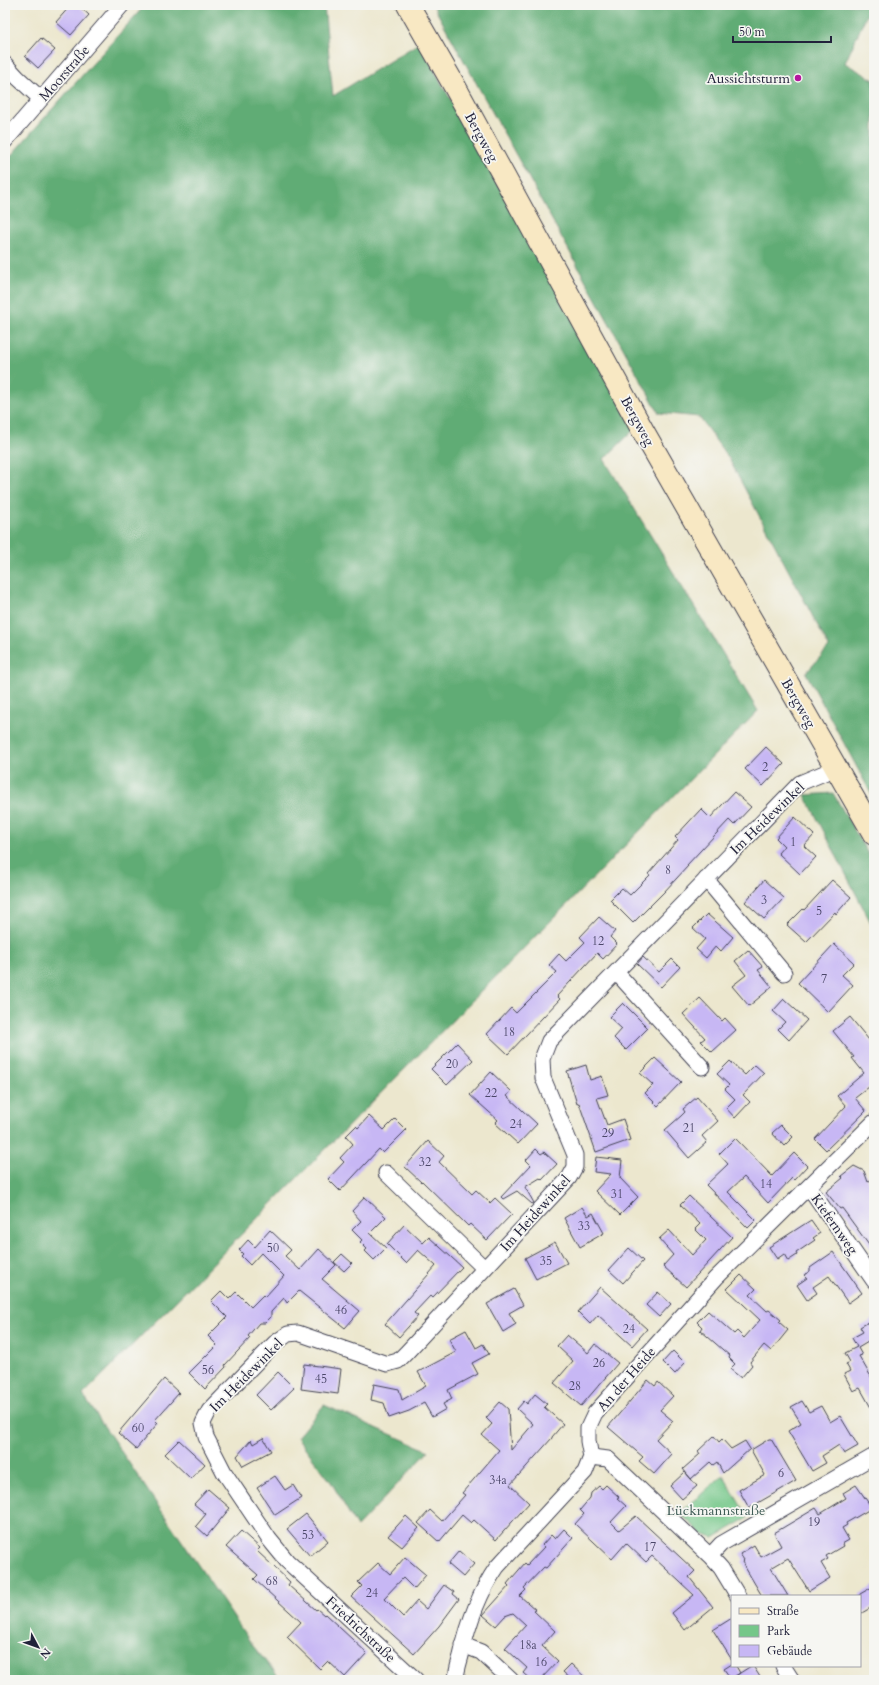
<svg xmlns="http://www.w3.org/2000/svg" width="879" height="1685" font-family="Cardo,serif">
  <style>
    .green { fill: #75c789; stroke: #4c7462 }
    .forest { fill: #60ac75; stroke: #416758 }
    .building { fill: #c7b7f4 }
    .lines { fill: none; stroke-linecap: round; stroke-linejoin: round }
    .minor-casing { stroke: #404051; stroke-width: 17 }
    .secondary-casing { stroke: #404051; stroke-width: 24 }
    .minor { stroke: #fff; stroke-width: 15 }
    .secondary { stroke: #f8e8c3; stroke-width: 22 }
    .poi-dot { fill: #b5179e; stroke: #f6f6f2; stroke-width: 1.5 }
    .labels { text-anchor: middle; stroke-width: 3.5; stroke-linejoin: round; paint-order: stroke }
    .number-label { font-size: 12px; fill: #4b4769 }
    .street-label { font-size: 14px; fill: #22223b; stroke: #f6f6f2 }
    .poi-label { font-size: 14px; fill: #22223b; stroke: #f6f6f2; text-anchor: end }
    .park-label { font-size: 14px; fill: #3f5c56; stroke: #f6f6f2 }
  </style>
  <rect width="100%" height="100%" fill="#f6f6f2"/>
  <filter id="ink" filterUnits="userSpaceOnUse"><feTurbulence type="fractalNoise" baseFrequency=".025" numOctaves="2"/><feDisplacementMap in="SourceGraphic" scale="8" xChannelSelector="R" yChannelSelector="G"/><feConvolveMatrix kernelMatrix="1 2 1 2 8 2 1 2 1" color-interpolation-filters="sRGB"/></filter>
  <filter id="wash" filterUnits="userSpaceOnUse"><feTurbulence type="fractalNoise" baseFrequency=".012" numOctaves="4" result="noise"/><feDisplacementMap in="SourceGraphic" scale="16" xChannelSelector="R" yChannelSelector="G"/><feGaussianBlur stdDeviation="0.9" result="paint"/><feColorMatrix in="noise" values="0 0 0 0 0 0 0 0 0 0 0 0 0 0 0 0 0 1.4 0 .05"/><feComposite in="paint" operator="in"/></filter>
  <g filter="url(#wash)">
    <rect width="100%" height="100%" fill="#ece7ce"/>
    <path class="green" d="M 723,1475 L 748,1518 L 713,1538 L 702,1534 L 680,1513 Z"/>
    <path class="forest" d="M 145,5 L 324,5 L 333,96 L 419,43 L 635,429 L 604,459 L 758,711 L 83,1395 L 253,1646 L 281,1680 L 5,1680 L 5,162 Z
      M 433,5 L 871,5 L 845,63 L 874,80 L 874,799 L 806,673 L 829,647 L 729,459 L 699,417 L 659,413 Z
      M 833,793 L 874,864 L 874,929 L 805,795 Z
      M 324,1405 L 429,1451 L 357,1527 L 331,1482 L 297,1437 Z"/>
    <g id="blocks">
      <path class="building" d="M 71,5 L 78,5 L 89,15 L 71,35 L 56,22 Z
        M 41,38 L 55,50 L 38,68 L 25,56 Z
        M 766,747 L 784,764 L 763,786 L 745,769 Z
        M 734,792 L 751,807 L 734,825 L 729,820 L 687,865 L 688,866 L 664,892 L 633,923 L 610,900 L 622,888 L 630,895 L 650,875 L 648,874 L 678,840 L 675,837 L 701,809 L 710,818 Z
        M 795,817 L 814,835 L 804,846 L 816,857 L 800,874 L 778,853 L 784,846 L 776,838 Z
        M 764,880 L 784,898 L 764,919 L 745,902 Z
        M 832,880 L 851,897 L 836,914 L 835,912 L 806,942 L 787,925 L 803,909 L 804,910 Z
        M 707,914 L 733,937 L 721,951 L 716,946 L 706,958 L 696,949 L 705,939 L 693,928 Z
        M 599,917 L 615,931 L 610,937 L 617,944 L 603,959 L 597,953 L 557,996 L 560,999 L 508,1054 L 487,1034 L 511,1008 L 516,1013 L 557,972 L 549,965 L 559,954 L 566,961 L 585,942 L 580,937 Z
        M 834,944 L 854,963 L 842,975 L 853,985 L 828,1012 L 798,983 Z
        M 748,950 L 763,967 L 758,970 L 772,987 L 749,1006 L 732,986 L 746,975 L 735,961 Z
        M 643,957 L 659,972 L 672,959 L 680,967 L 661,987 L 637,964 Z
        M 700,998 L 722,1021 L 725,1018 L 736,1030 L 712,1052 L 701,1041 L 705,1038 L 683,1014 Z
        M 784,999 L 807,1020 L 789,1040 L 778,1029 L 785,1022 L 773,1011 Z
        M 623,1003 L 648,1028 L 626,1050 L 614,1038 L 622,1029 L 609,1017 Z
        M 850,1017 L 874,1046 L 874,1083 L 855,1098 L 866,1111 L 826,1150 L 815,1139 L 846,1106 L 837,1096 L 864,1073 L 852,1058 L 854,1057 L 833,1031 Z
        M 457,1043 L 473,1060 L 447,1085 L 431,1069 Z
        M 655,1058 L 681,1082 L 658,1106 L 645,1093 L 653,1085 L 640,1073 Z
        M 730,1061 L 745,1075 L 755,1065 L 764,1073 L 743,1095 L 750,1102 L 735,1118 L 726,1108 L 735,1099 L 725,1089 L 729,1085 L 717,1074 Z
        M 586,1065 L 590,1080 L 602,1076 L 608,1095 L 597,1098 L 607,1125 L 623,1119 L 630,1140 L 596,1152 L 579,1103 L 577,1104 L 567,1071 Z
        M 491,1072 L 511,1091 L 507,1096 L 537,1124 L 518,1144 L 495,1123 L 498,1120 L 470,1095 Z
        M 697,1097 L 718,1121 L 702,1136 L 707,1142 L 689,1158 L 665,1130 L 681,1116 L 685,1112 L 683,1109 Z
        M 369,1116 L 384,1130 L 395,1119 L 406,1130 L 383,1153 L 379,1149 L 340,1191 L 328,1179 L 344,1162 L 340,1158 L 353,1144 L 346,1136 L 356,1126 L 358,1128 Z
        M 781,1125 L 793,1137 L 784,1146 L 772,1133 Z
        M 735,1138 L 772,1176 L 794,1153 L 807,1166 L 794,1180 L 792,1178 L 768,1203 L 744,1177 L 728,1192 L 756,1220 L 748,1228 L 706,1185 L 728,1164 L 719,1154 Z
        M 428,1141 L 444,1156 L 439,1162 L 472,1194 L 476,1190 L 490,1203 L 495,1198 L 512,1214 L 487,1240 L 470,1224 L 468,1226 L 422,1181 L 421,1182 L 405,1167 Z
        M 536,1149 L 541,1154 L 544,1152 L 557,1164 L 542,1180 L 540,1178 L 525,1187 L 534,1203 L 532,1204 L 517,1191 L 503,1199 L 501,1197 L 531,1165 L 526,1160 Z
        M 596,1157 L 622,1160 L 620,1178 L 638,1197 L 620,1215 L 595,1191 L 611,1174 L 594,1172 Z
        M 854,1166 L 864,1171 L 868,1182 L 874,1177 L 874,1252 L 842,1208 L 840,1209 L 826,1192 L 843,1178 L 841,1176 Z
        M 689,1196 L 732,1237 L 686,1287 L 663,1266 L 673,1255 L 659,1239 L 669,1230 L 692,1255 L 706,1240 L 695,1229 L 700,1224 L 680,1205 Z
        M 365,1197 L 386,1217 L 370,1233 L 386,1248 L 374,1260 L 365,1251 L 367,1249 L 360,1242 L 362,1240 L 352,1230 L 361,1221 L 352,1211 Z
        M 582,1207 L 588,1216 L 593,1213 L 604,1233 L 580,1247 L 564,1218 Z
        M 811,1220 L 820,1233 L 813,1238 L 815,1240 L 796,1253 L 797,1255 L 788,1261 L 784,1254 L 777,1259 L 769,1247 Z
        M 404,1225 L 423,1243 L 429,1237 L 462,1267 L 432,1298 L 430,1296 L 414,1313 L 418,1316 L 399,1337 L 385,1324 L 436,1266 L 418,1250 L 406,1263 L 387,1244 Z
        M 270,1230 L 291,1250 L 285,1256 L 300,1270 L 319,1249 L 336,1265 L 322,1279 L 360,1311 L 345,1328 L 299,1291 L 287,1303 L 284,1298 L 271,1312 L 271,1317 L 265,1323 L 259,1323 L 248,1336 L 250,1338 L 225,1365 L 226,1367 L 205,1389 L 189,1373 L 217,1345 L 208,1336 L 227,1317 L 211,1301 L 221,1291 L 229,1299 L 236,1292 L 251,1307 L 263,1295 L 265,1297 L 284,1276 L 261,1253 L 250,1265 L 241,1256 L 243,1254 L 239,1250 L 248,1240 L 255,1247 Z
        M 555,1242 L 567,1263 L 536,1279 L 525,1258 Z
        M 629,1248 L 643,1261 L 623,1283 L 609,1270 Z
        M 833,1252 L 862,1293 L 848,1303 L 829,1276 L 813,1287 L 817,1293 L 807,1300 L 797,1285 L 807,1278 L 804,1275 L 810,1271 L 810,1268 Z
        M 342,1254 L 352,1263 L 344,1271 L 334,1262 Z
        M 741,1275 L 756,1289 L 750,1295 L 767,1311 L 769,1310 L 781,1320 L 779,1322 L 788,1330 L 771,1351 L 764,1345 L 750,1362 L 752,1365 L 741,1378 L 730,1369 L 735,1364 L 729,1358 L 730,1356 L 700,1330 L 702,1327 L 697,1322 L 708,1311 L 734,1334 L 737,1331 L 744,1338 L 760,1320 L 727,1289 Z
        M 600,1287 L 647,1329 L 632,1346 L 598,1315 L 590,1324 L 578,1312 Z
        M 514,1289 L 523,1305 L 509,1313 L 516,1324 L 503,1332 L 487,1304 Z
        M 658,1292 L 671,1304 L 659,1317 L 646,1305 Z
        M 874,1319 L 874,1353 L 868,1342 L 858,1348 L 862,1355 L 859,1356 L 874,1382 L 874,1413 L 860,1388 L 853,1391 L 844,1374 L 850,1371 L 846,1364 L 850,1362 L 845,1353 L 857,1347 L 852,1338 L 863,1332 L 860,1327 Z
        M 466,1330 L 476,1348 L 483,1344 L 489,1354 L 472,1363 L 478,1374 L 448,1390 L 452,1399 L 443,1404 L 446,1409 L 432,1417 L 424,1403 L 409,1411 L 389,1418 L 384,1403 L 371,1400 L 374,1384 L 399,1389 L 402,1400 L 426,1386 L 418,1372 L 456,1352 L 449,1339 Z
        M 567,1335 L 588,1353 L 595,1344 L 618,1363 L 581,1406 L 554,1383 L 573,1361 L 557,1346 Z
        M 673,1351 L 685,1363 L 675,1374 L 663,1362 Z
        M 304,1364 L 341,1369 L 338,1394 L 301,1389 Z
        M 278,1372 L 294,1388 L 271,1410 L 256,1395 Z
        M 164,1379 L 179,1393 L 155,1420 L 158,1423 L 136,1449 L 118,1433 Z
        M 648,1380 L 655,1386 L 658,1382 L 673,1396 L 660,1410 L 673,1421 L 656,1439 L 672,1454 L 654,1474 L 639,1461 L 643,1457 L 608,1427 Z
        M 535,1394 L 547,1404 L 544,1407 L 563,1424 L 552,1437 L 552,1438 L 510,1485 L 529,1503 L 496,1540 L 474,1520 L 471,1523 L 462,1515 L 439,1542 L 418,1523 L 430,1510 L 442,1521 L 465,1495 L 462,1493 L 499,1450 L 482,1435 L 492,1424 L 486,1418 L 500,1402 L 508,1409 L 511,1450 L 533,1424 L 517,1409 L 524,1401 L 527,1404 Z
        M 802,1401 L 809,1412 L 821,1406 L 830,1422 L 840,1416 L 858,1446 L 844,1454 L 839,1445 L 822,1456 L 826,1463 L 812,1471 L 788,1431 L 801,1423 L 791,1407 Z
        M 714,1436 L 719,1442 L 722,1439 L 731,1449 L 745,1441 L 750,1449 L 723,1473 L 717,1462 L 713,1465 L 710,1462 L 691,1479 L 683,1469 L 700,1454 L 698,1451 Z
        M 263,1438 L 271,1451 L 243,1466 L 237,1456 L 251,1440 L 253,1444 Z
        M 769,1439 L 771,1439 L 796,1481 L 749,1508 L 739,1490 L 765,1475 L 751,1450 Z
        M 179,1440 L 205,1464 L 191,1479 L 165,1454 Z
        M 685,1472 L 697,1486 L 682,1499 L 670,1486 Z
        M 275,1476 L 285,1490 L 293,1485 L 301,1498 L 275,1515 L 257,1488 Z
        M 606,1485 L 619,1497 L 617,1498 L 626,1506 L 611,1522 L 619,1530 L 636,1516 L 695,1571 L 689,1577 L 713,1607 L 685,1630 L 672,1613 L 694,1595 L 652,1556 L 646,1562 L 626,1543 L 612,1559 L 575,1524 L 584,1514 L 580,1510 L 590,1498 L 591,1493 L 599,1486 L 602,1489 Z
        M 856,1485 L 872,1508 L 846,1523 L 847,1525 L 842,1528 L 849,1540 L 842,1544 L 843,1546 L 826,1556 L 828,1559 L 821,1563 L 830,1578 L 809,1591 L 788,1558 L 771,1568 L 788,1596 L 762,1596 L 742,1562 L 744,1560 L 740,1554 L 754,1545 L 761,1557 L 781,1546 L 774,1533 L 816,1508 L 820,1514 L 846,1498 L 843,1493 Z
        M 208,1489 L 230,1508 L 207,1536 L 196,1526 L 206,1514 L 194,1504 Z
        M 306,1514 L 328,1541 L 310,1556 L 287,1529 Z
        M 406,1516 L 419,1528 L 402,1547 L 388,1536 Z
        M 564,1529 L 573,1538 L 546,1568 L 544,1567 L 524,1588 L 526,1590 L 520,1596 L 536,1610 L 534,1611 L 555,1631 L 542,1646 L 558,1661 L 540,1680 L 531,1680 L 523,1673 L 527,1668 L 505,1648 L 526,1625 L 513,1613 L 505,1616 L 496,1626 L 483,1615 L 509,1586 L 507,1584 L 512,1578 L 525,1563 L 527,1565 L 544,1547 L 542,1545 L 551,1535 L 555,1539 Z
        M 241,1531 L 260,1548 L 257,1551 L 290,1582 L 288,1585 L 316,1610 L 317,1609 L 324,1615 L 325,1614 L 367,1653 L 345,1677 L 328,1661 L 320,1669 L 287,1637 L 301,1622 L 254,1579 L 258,1575 L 226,1547 Z
        M 459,1551 L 474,1564 L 463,1577 L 448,1564 Z
        M 405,1557 L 426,1575 L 414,1589 L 403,1578 L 384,1598 L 403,1617 L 417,1601 L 426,1609 L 444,1585 L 454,1592 L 453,1594 L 459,1599 L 439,1626 L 414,1654 L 351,1597 L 362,1586 L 358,1582 L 378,1563 L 390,1574 Z
        M 874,1586 L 874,1606 L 860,1614 L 860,1594 Z
        M 732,1618 L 732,1660 L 713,1630 Z
        M 571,1664 L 588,1680 L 572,1680 L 563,1672 Z
        M 732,1664 L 732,1666 L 736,1666 L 740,1673 L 731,1679 L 724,1669 Z
        M 751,1666 L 753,1666 L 762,1680 L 729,1680 Z"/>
    </g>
  </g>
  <g filter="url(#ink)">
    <use href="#blocks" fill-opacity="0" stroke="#404051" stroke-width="1"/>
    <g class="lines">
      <defs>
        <path id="minor" d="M 5,64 L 18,78 L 41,99
          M 5,141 L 122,5
          M 706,879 L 784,973
          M 616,972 L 702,1067
          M 386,1173 L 484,1268
          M 809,1187 L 874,1281
          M 591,1457 L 608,1459 L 710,1556 L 721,1568 L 738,1596
          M 710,1556 L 721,1544 L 874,1456
          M 463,1645 L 481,1652 L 511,1680
          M 783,1666 L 792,1680
          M 416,1680 L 287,1561 L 269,1539 L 224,1472 L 206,1437 L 203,1423 L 209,1411 L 275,1343 L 288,1334 L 298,1333 L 387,1364 L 398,1361 L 406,1353 L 569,1178 L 575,1167 L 575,1155 L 543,1078 L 542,1059 L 549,1041 L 800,783 L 836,768
          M 456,1680 C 456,1672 459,1663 461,1656 C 468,1624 479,1593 497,1567 L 585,1472 L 591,1457 L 588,1441 L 588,1428 L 595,1413 L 716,1278 L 874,1122"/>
        <path id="secondary" d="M 408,5 L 454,85 L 643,431 L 874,834"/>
      </defs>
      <use href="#minor" class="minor-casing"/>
      <use href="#secondary" class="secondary-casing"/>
      <use href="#minor" class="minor"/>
      <use href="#secondary" class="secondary"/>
    </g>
  </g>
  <circle class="poi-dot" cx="798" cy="78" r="4"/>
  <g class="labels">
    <g class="number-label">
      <text x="765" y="771">2</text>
      <text x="793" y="846">1</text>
      <text x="668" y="874">8</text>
      <text x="764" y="904">3</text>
      <text x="819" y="915">5</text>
      <text x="598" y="945">12</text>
      <text x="824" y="983">7</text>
      <text x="509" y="1036">18</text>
      <text x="452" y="1068">20</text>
      <text x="491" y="1097">22</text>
      <text x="516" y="1128">24</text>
      <text x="689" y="1132">21</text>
      <text x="608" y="1137">29</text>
      <text x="425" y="1166">32</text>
      <text x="766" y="1188">14</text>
      <text x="617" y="1198">31</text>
      <text x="584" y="1230">33</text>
      <text x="273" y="1252">50</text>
      <text x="546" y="1265">35</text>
      <text x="341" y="1314">46</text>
      <text x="629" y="1333">24</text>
      <text x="599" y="1367">26</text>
      <text x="208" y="1374">56</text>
      <text x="321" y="1383">45</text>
      <text x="575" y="1390">28</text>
      <text x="138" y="1432">60</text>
      <text x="781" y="1477">6</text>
      <text x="498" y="1484">34a</text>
      <text x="814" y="1526">19</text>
      <text x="308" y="1539">53</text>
      <text x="650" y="1551">17</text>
      <text x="272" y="1585">68</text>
      <text x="372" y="1597">24</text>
      <text x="528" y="1649">18a</text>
      <text x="541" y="1666">16</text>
    </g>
    <g class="street-label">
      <text transform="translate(64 73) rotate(-49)" y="5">Moorstraße</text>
      <text transform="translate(482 137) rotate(61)" y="5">Bergweg</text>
      <text transform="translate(638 421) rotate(61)" y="5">Bergweg</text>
      <text transform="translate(799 703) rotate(60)" y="5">Bergweg</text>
      <text transform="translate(767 818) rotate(-44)" y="5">Im Heidewinkel</text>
      <text transform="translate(535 1213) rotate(-48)" y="5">Im Heidewinkel</text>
      <text transform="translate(835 1224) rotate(55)" y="5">Kiefernweg</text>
      <text transform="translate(246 1375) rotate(-45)" y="5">Im Heidewinkel</text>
      <text transform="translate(626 1379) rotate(-49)" y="5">An der Heide</text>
      <text transform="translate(361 1629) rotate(43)" y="5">Friedrichstraße</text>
    </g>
    <g class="poi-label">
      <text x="790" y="83">Aussichtsturm</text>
    </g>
    <g class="park-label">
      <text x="716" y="1515">Lückmannstraße</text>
    </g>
  </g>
  <rect width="879" height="1685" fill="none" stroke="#f6f6f2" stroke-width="20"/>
  <rect x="731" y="1595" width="130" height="72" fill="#f6f6f2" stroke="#a1a1a9"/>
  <rect x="739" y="1608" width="20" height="6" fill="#f8e8c3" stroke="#a1a1a9"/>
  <text x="767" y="1615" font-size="12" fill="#22223b">Straße</text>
  <rect x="739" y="1625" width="20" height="12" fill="#75c789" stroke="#a1a1a9"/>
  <text x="767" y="1635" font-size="12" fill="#22223b">Park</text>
  <rect x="739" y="1645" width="20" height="12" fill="#c7b7f4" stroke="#a1a1a9"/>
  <text x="767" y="1655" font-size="12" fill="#22223b">Gebäude</text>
  <g transform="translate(38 1647) rotate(131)" stroke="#f6f6f2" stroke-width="3" paint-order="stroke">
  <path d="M0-3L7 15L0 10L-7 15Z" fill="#22223b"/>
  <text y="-6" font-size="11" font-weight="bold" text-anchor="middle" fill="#22223b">N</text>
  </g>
  <path d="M733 36v6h98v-6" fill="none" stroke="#22223b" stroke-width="2"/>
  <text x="739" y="36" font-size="12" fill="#22223b" stroke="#f6f6f2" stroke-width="3" paint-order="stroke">50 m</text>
</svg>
